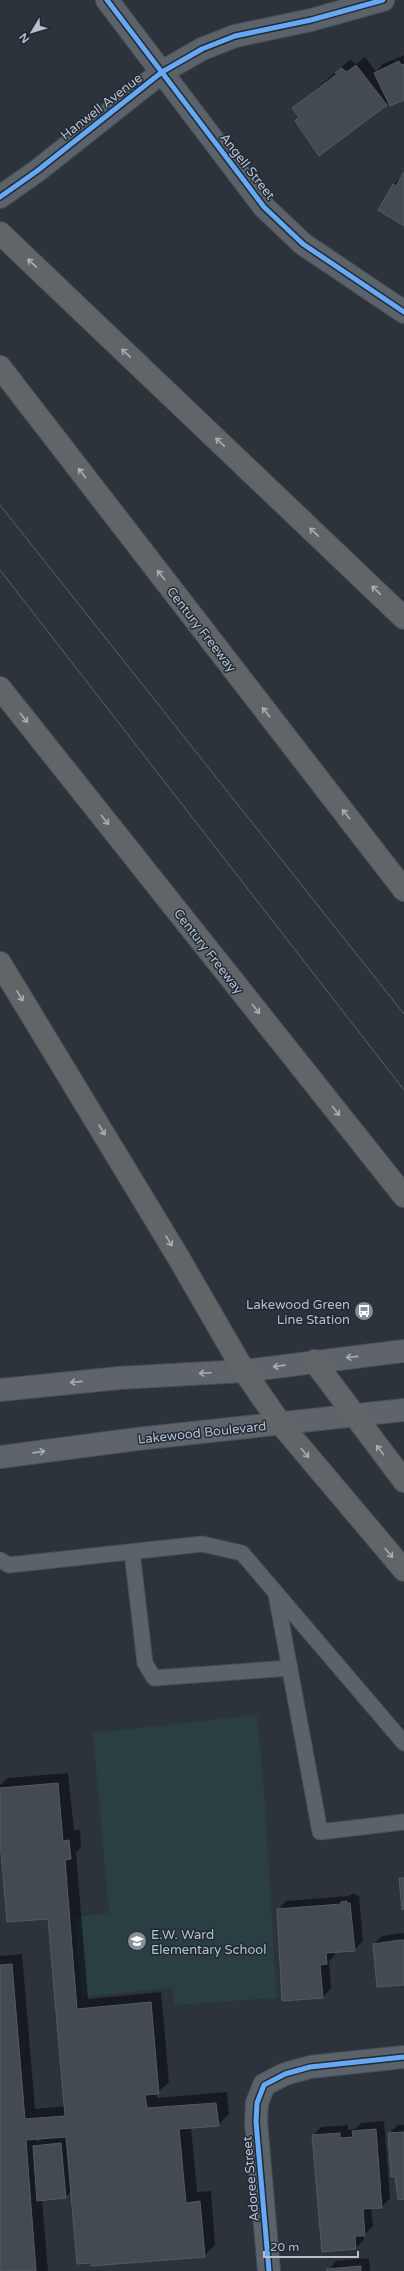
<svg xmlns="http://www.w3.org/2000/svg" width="404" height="2271" font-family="'Varela Round',sans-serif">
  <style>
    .green { fill: #293f41 }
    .shadow { fill: #0007; fill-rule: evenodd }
    .building { fill: #444a51; stroke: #545a63 }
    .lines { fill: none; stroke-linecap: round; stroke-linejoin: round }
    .lane-casing { stroke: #4a4f55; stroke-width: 17 }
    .street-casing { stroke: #4a4f55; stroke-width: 24 }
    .primary-casing { stroke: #4a5058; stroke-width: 24 }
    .highway-casing { stroke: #494f57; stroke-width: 24 }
    .lane { stroke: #5c6269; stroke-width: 15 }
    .street { stroke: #5c6269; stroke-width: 22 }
    .primary { stroke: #5f646a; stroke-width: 22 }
    .highway { stroke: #616568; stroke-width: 22 }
    .tram { stroke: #5b6066; stroke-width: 1 }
    .cycleway-casing { stroke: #1f2a36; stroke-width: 8 }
    .cycleway { stroke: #66a8f1; stroke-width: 5 }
    .oneway { stroke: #a6aeb7 }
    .oneway2 { stroke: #a5aeb8 }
    .labels { text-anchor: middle; stroke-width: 3; stroke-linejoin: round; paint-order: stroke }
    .street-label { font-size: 13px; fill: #b7c0cb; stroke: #1f2a36 }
    .poi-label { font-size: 13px; fill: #b7c0cb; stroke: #1f2a36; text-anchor: end }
  </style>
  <rect width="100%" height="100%" fill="#2c333b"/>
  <path class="green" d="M 257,1715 L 264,1789 L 277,1998 L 174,2005 L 173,1988 L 82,1997 L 74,1917 L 109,1913 L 93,1733 Z"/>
  <path class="shadow" d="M 404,55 L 404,99 L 386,105 L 300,117 L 293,108 L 350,60 L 356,64 L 365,57 L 376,72 L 383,64 Z
    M 404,174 L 404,225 L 379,209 L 394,184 Z
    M 68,1773 L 74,1830 L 80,1830 L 81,1847 L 76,1853 L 88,1999 L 161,1992 L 169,2082 L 157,2093 L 157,2098 L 227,2092 L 229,2114 L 218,2125 L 191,2127 L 197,2192 L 211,2191 L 215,2245 L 204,2256 L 72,2191 L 65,2197 L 42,2199 L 48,2271 L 0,2271 L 0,1956 L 22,1954 L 35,2109 L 65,2106 L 49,1918 L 0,1828 L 0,1785 L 8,1778 ZM 37,2138 L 42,2138 L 37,2143 Z
    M 355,1893 L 355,1896 L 359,1895 L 363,1941 L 354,1950 L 335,1952 L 335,1955 L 329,1961 L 331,1988 L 323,1997 L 278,1910 L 286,1901 L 348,1896 Z
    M 404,1933 L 404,1984 L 374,1944 L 382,1936 Z
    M 384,2121 L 390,2198 L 382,2207 L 371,2208 L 373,2226 L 364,2235 L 364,2240 L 356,2248 L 313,2136 L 321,2127 L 348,2125 L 348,2130 L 355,2129 L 361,2123 Z
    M 397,2125 L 404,2125 L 404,2198 L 389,2134 Z
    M 369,2258 L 370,2271 L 328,2271 L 336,2261 Z"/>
  <path class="building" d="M 399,61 L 401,65 L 404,64 L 404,100 L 390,106 L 374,73 Z
    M 356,65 L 387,105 L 319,156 L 295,121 L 299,117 L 292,108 L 337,74 L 335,73 L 341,68 L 347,72 Z
    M 404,172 L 404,226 L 378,210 L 393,184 L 396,186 Z
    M 58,1783 L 63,1841 L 69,1840 L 71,1859 L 65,1860 L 77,2009 L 151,2002 L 159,2094 L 145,2095 L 147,2108 L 216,2103 L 219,2126 L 179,2129 L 186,2203 L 200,2201 L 205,2257 L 91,2266 L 91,2263 L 77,2264 L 66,2137 L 26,2140 L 36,2271 L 0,2271 L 0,1965 L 12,1964 L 25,2119 L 65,2116 L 48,1919 L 7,1922 L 0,1840 L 0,1788 Z
    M 399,1878 L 404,1878 L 404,1909 L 402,1910 Z
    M 347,1901 L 347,1904 L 350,1903 L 355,1951 L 326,1953 L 327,1964 L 320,1965 L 323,1998 L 282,2001 L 277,1909 L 341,1904 L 341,1902 Z
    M 400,1940 L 404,1940 L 404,1985 L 377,1987 L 373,1944 Z
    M 376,2129 L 382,2208 L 363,2209 L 365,2236 L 355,2236 L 356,2249 L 322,2252 L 312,2135 L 340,2133 L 340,2138 L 353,2137 L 352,2131 Z
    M 404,2132 L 404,2199 L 398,2200 L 395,2176 L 391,2177 L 388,2133 Z
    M 61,2143 L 66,2198 L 37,2201 L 33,2146 Z
    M 361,2266 L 361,2271 L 327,2271 L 327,2269 Z"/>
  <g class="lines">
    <defs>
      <path id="lane" d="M 132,1552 L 145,1663 L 154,1678 L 290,1668
        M 0,1560 L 9,1565 L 202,1544 L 242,1553 L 404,1743
        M 276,1594 L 320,1832 L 404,1822"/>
      <path id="street" d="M 107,0 L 264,207 L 303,244 L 404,312
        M 0,197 L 37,171 L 162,72 L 202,49 L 235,36 L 311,20 L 383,0
        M 269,2271 L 256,2122 L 257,2103 L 264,2085 L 285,2074 L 310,2067 L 404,2057"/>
      <path id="primary" d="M 0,1390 L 119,1378 L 244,1371 L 404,1351
        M 0,1457 L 137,1439 L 404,1410"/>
      <path id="highway" d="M 0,233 L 404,618
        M 0,367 L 404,890
        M 0,688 L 404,1196
        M 0,963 L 177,1255 L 244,1371 L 280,1423 L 404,1570
        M 314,1361 L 404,1481"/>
    </defs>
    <use href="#lane" class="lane-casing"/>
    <use href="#street" class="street-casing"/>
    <use href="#primary" class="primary-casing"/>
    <use href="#highway" class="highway-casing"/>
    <use href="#lane" class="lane"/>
    <use href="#street" class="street"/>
    <use href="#primary" class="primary"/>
    <use href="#highway" class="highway"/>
    <path class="tram" d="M 0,505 L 404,1014
      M 0,570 L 404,1090"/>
    <defs>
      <path id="cycleway" d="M 107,0 L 264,207 L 303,244 L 404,312
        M 0,197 L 37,171 L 162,72 L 202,49 L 235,36 L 311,20 L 383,0
        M 269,2271 L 256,2122 L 257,2103 L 264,2085 L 285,2074 L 310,2067 L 404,2057"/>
    </defs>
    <use href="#cycleway" class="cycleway-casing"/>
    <use href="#cycleway" class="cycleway"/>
  </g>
  <defs><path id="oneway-shaft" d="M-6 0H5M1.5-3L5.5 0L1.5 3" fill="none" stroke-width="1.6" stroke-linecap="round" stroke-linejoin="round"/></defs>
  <g class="oneway">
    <use href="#oneway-shaft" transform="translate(32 263) rotate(-137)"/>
    <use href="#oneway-shaft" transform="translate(126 353) rotate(-137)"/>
    <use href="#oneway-shaft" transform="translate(220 442) rotate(-137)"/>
    <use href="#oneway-shaft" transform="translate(82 473) rotate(-128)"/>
    <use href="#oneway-shaft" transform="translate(314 532) rotate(-137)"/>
    <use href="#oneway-shaft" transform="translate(161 575) rotate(-128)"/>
    <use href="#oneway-shaft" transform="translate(376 590) rotate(-136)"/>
    <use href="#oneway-shaft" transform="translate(266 712) rotate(-128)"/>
    <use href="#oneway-shaft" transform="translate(24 718) rotate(52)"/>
    <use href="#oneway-shaft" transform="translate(346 814) rotate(-128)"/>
    <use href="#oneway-shaft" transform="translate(105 820) rotate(52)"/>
    <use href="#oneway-shaft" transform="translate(20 996) rotate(59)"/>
    <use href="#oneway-shaft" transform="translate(256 1009) rotate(52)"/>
    <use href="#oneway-shaft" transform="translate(336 1111) rotate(52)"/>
    <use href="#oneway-shaft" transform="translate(102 1130) rotate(59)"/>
    <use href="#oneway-shaft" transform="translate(169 1241) rotate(59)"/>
    <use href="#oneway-shaft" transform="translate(380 1450) rotate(-128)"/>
    <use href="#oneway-shaft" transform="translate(305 1453) rotate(50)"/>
    <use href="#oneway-shaft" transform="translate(389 1553) rotate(50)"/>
  </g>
  <g class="oneway2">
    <use href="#oneway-shaft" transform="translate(352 1357) rotate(174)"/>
    <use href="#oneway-shaft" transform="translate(279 1366) rotate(172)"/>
    <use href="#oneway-shaft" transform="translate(205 1373) rotate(177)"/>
    <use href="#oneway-shaft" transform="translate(76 1382) rotate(174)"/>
    <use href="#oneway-shaft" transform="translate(39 1452) rotate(-8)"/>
  </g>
  <defs>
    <symbol id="bus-disc" viewBox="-11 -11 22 22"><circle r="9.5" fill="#868f99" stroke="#1f2a36"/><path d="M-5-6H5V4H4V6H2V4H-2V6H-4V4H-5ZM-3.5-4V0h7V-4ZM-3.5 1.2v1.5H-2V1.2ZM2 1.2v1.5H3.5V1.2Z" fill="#fff"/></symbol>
    <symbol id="school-disc" viewBox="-11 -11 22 22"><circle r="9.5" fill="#868f99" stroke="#1f2a36"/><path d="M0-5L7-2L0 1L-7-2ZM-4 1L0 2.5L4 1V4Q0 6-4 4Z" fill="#fff"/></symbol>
  </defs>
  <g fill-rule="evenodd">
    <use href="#bus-disc" x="353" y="1300" width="22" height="22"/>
    <use href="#school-disc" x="126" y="1930" width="22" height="22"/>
  </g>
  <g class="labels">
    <g class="street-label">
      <text transform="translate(101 106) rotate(-38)" y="5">Hanwell Avenue</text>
      <text transform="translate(248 166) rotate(52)" y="5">Angell Street</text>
      <text transform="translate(202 629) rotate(52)" y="5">Century Freeway</text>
      <text transform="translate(209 951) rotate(52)" y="5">Century Freeway</text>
      <text transform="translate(202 1432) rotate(-6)" y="5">Lakewood Boulevard</text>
      <text transform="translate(250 2179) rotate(-95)" y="5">Adoree Street</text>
    </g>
    <g class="poi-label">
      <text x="350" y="1309">Lakewood Green<tspan x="350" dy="15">Line Station</tspan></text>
      <text x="151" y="1939" text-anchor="start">E.W. Ward<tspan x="151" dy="15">Elementary School</tspan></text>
    </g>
  </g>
  <g transform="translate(32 32) rotate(232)" stroke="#1f2a36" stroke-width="3" paint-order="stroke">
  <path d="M0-3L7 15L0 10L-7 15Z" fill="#b7c0cb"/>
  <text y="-6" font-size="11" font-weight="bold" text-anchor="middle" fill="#b7c0cb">N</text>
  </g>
  <path d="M264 2251v6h94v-6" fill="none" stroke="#b7c0cb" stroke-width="2"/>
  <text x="270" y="2251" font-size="12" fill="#b7c0cb" stroke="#1f2a36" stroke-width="3" paint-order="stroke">20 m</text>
</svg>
